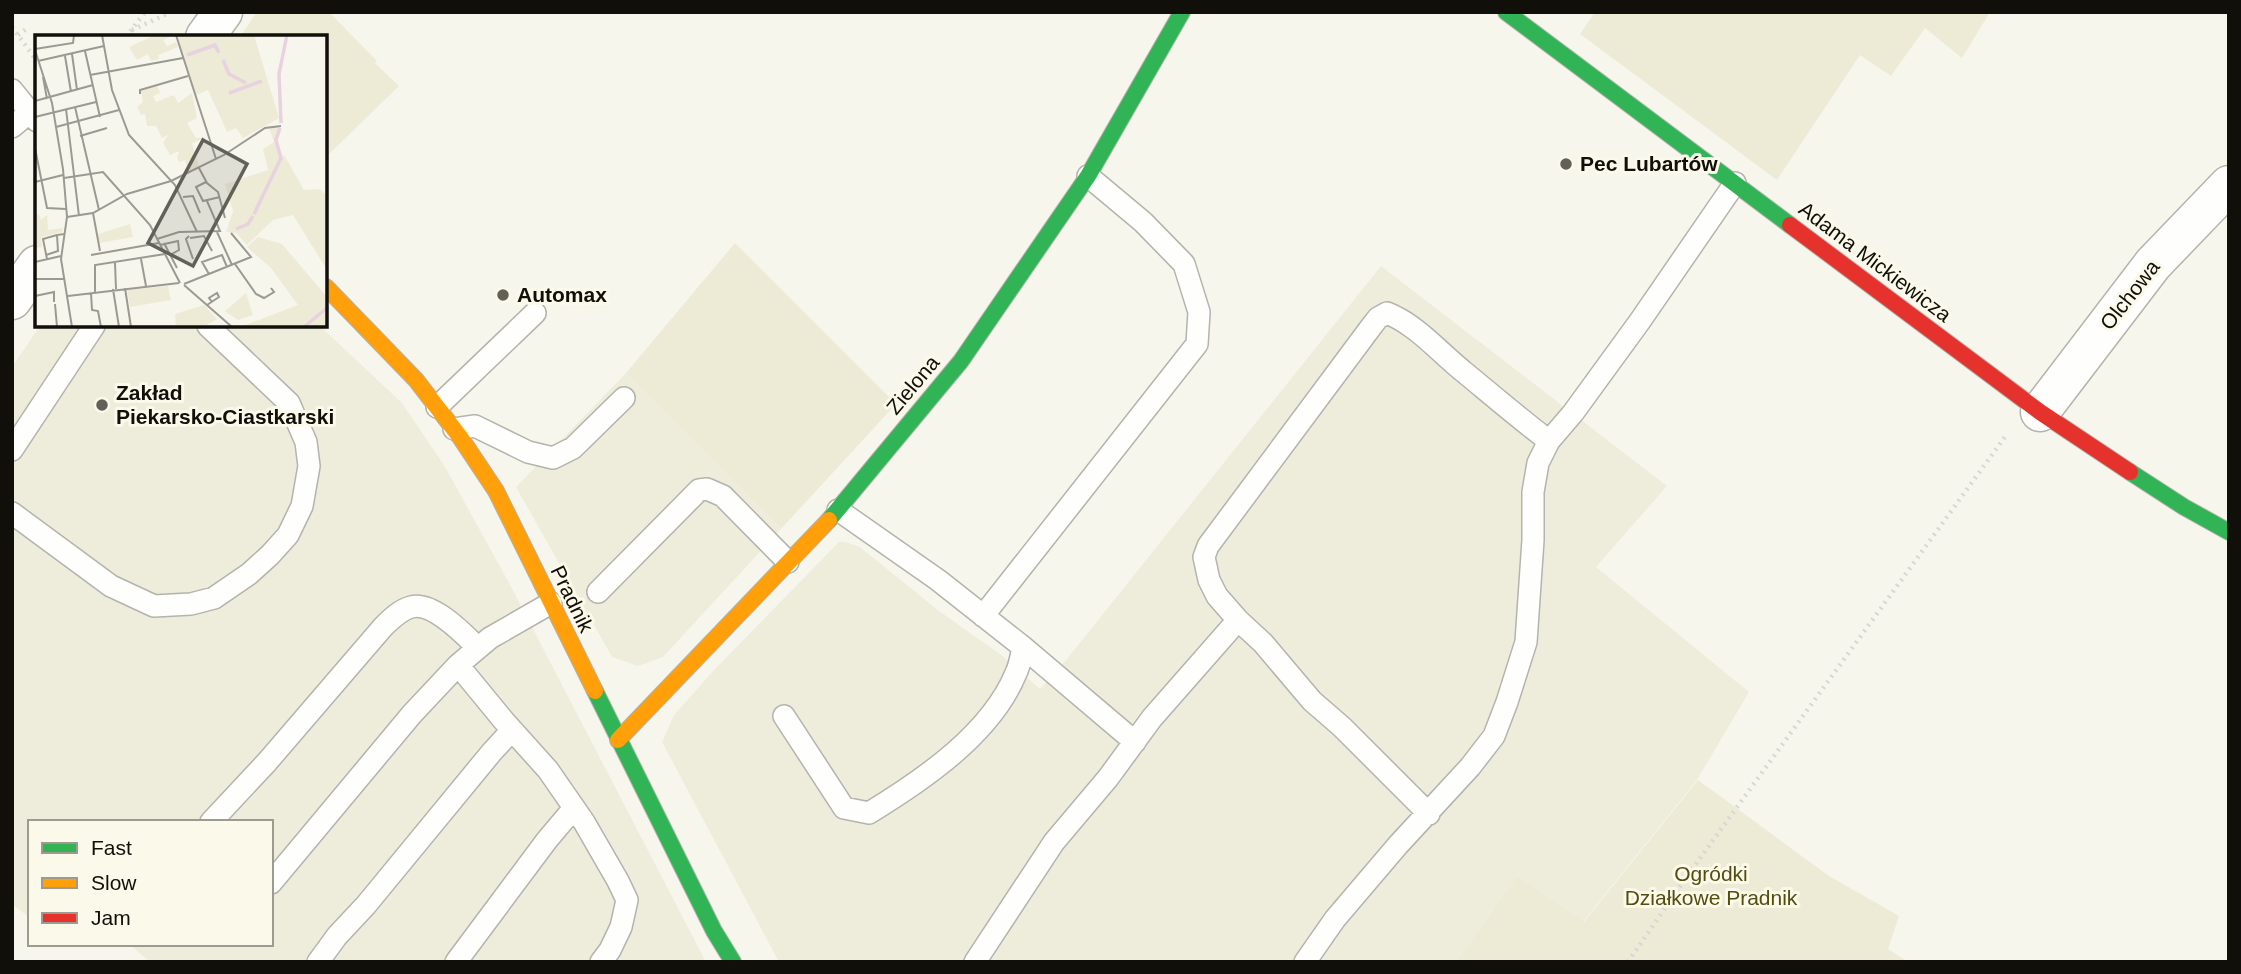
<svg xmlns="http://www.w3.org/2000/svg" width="2241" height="974" font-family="Arial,sans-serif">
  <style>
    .built { fill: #eeeddc }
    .green { fill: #edead6 }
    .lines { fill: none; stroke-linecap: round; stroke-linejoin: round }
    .lane-casing { stroke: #b4b3ac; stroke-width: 24 }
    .street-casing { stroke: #b4b3ac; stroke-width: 41 }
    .fast-casing { stroke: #b4b3ac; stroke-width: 18 }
    .slow-casing { stroke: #b4b3ac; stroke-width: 18 }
    .jam-casing { stroke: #b4b3ac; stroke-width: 18 }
    .path { stroke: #d7d7d4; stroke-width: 4.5; stroke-dasharray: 2 5; stroke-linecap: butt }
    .lane { stroke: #fefefc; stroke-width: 21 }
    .street { stroke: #fefefc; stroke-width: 38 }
    .fast { stroke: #30b455; stroke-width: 16 }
    .slow { stroke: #ff9f0a; stroke-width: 16 }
    .jam { stroke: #e5322d; stroke-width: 16 }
    .poi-dot { fill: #616059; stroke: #fbf9e9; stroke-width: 2.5 }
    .labels { text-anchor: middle; stroke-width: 6; stroke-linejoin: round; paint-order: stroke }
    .poi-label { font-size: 21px; font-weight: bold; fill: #100f0a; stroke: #fbf9e9; text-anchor: start }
    .street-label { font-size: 21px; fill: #100f0a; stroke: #fbf9e9 }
    .park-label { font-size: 21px; fill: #544d10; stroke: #fbf9e9 }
    .inset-river { fill: none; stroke: #e8d2e0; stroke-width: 3.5 }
    .inset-road { fill: none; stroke: #9b9a92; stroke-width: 2 }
    .view { fill: #616059; fill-opacity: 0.15; stroke: #616059; stroke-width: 3.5 }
    .inset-edge { fill: none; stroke: #100f0a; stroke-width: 3.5 }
  </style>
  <rect width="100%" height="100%" fill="#f7f6ed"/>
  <path class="built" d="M 1381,266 L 1667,486 L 1596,567 L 1749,692 L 1697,780 L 1583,922 L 1517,876 L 1456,962 L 779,962 L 662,742 L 674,715 L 715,669 L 839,542 L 845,542 L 860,547 L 939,611 L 1000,654 L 1040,689 L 1067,659 Z
    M 40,326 L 320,326 L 402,403 L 444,465 L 508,581 L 706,962 L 150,962 L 129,944 L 271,944 L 271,822 L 30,822 L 30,918 L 12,904 L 12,367 Z
    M 626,373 L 781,529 L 663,657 L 638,666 L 612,657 L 516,487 Z"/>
  <path class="green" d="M 257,12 L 329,12 L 377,61 L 375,63 L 399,86 L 326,157 L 326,37 L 240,37 Z
    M 1595,12 L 1990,12 L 1962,58 L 1925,28 L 1891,76 L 1860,55 L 1777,180 L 1580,34 Z
    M 735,243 L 896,404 L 781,529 L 626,373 Z
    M 1698,780 L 1829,876 L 1899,916 L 1888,949 L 1908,962 L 1456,962 L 1517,876 L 1584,922 Z"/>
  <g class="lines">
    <defs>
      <path id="lane" d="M 12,90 L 37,121
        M 12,127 L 30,112
        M 437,407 L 535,313
        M 454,429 L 475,426 L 528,452 L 553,458 L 573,448 L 624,398
        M 12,450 L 94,326
        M 838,510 L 938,580 L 1023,647 L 1135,742
        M 12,513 L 111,586 L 154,606 L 191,604 L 214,598 L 249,574 L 270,555 L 288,535 L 302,506 L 309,466 L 306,442 L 289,403 L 208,326
        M 598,592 L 699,490 L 707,489 L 723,496 L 788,562
        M 983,616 L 1197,344 L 1199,312 L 1184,264 L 1143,222 L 1088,176
        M 458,665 L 504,721 L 548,770 L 584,822 L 618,881 L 627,900 L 621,927 L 610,950 L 601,962
        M 784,716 L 844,808 L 869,813 C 923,780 991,734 1016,673 C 1020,665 1021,656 1023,647
        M 1429,814 L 1342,727 L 1312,701 L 1263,643 L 1238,620 L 1217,596 L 1209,580 L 1204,557 L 1208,546 L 1371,327 L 1378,318 L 1387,313 C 1417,325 1439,352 1464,372 C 1492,395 1520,419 1549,441
        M 211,822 L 267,762 L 383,627 C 391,619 400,610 411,607 C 432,601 463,633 477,647
        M 271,883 L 412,714 L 458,665 L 490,638 L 551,603
        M 318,962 L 337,936 L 366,905 L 491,753 L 512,730
        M 456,962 L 547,840 L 574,808
        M 975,962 L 1054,842 L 1108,778 L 1152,718 L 1238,620
        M 1305,962 L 1335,919 L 1398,845 L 1470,767 L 1494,736 L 1507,702 L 1526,642 L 1533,540 L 1533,492 L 1538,463 L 1549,441 L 1573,413 L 1640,321 L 1735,183"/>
      <path id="street" d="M 205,37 L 223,12
        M 12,300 L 37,265
        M 2040,412 L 2153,264 L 2229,185"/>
      <path id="fast" d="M 1506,12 L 1790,225
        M 2130,472 L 2184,507 L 2229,532
        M 829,520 L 961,361 L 1088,176 L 1182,12
        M 595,691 L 714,931 L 733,962"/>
      <path id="slow" d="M 326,287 L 416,380 L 460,437 L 496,491 L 595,691
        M 618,740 L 829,520"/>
      <path id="jam" d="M 1790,225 L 2040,412 L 2130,472"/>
    </defs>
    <use href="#lane" class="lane-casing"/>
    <use href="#street" class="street-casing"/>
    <use href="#fast" class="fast-casing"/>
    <use href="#slow" class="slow-casing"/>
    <use href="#jam" class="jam-casing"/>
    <path class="path" d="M 12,27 L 37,61
      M 132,30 L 171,12
      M 18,35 L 29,27
      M 126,37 L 145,12
      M 35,180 L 37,171
      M 1628,962 L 1685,879 L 2007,434"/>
    <use href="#lane" class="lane"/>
    <use href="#street" class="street"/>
    <use href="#fast" class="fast"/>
    <use href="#slow" class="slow"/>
    <use href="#jam" class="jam"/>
  </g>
  <g class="poi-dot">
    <circle cx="1566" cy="164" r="7"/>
    <circle cx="503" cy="295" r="7"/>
    <circle cx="102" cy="405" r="7"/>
  </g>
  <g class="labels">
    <g class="poi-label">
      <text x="1580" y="171">Pec Lubartów</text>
      <text x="517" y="302">Automax</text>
      <text x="116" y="400">Zakład<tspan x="116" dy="24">Piekarsko-Ciastkarski</tspan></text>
    </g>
    <g class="street-label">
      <text transform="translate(1875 262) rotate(37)" y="7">Adama Mickiewicza</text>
      <text transform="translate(2130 295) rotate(-52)" y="7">Olchowa</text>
      <text transform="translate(913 385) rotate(-50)" y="7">Zielona</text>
      <text transform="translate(572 599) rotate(64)" y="7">Pradnik</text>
    </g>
    <g class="park-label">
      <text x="1711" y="881">Ogródki<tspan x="1711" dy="24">Działkowe Pradnik</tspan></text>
    </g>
  </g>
  <g transform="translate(35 35)">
    <rect width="292" height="292" fill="#f7f6ed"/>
    <path d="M 120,0 L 138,0 L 128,5 L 132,11 L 141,7 L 143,12 L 123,20 L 124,24 L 116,26 L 113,19 L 102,25 L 94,12 ZM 142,0 L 219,0 L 244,83 L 208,103 L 201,93 L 192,97 L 173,55 L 161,60 ZM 122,51 L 125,58 L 118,61 L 121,67 L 139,60 L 143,68 L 157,58 L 162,83 L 152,88 L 161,103 L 172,102 L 157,108 L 164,131 L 153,136 L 150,125 L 144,127 L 142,123 L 144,116 L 135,120 L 128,108 L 133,100 L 127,103 L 121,91 L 112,91 L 110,79 L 106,80 L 102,72 L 108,67 L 106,56 ZM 245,91 L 241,104 L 245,123 L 235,144 L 249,120 L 269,155 L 285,154 L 292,161 L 292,235 L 258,180 L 238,185 L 212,210 L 201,198 L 191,197 L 198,176 L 190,149 L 233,135 L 228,114 L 239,107 L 234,92 ZM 4,179 L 6,185 L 12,180 L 13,195 L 28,193 L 27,197 L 6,202 L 7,212 L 0,213 L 0,180 ZM 95,189 L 98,202 L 64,208 L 63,199 ZM 223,202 L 247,209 L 292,262 L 292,292 L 205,292 L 263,270 L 236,233 L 212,212 ZM 133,251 L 136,265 L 95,272 L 92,255 ZM 211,258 L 218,280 L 203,285 L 190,276 ZM 169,270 L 182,284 L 168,292 L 141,292 L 140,279 Z" fill="#edead6"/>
    <path class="inset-river" d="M 152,20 L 180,10 L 184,18M 188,25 L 194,39 L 211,48M 194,58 L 227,46M 246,88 L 244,39 L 252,0M 219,179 L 246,123 L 241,105 L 245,93M 201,194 L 213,189 L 218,181M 269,292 L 293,272"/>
    <path class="inset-road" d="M 67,0 L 77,55 L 94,100 L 140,150 L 162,197M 141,0 L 181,124M 0,14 L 38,8 L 39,0M 0,15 L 17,68 L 28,134 L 32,182 L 26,224 L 37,292M 50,16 L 65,82M 37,19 L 42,55M 30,21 L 36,57M 3,26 L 69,11M 55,40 L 148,23M 8,42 L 12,64M 105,59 L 105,55 L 153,41M 0,66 L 58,50M 40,72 L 64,175M 31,74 L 44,181M 0,82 L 61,67M 21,92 L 84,75M 45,101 L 72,93M 0,113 L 12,173 L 31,174M 164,133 L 172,148 L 183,157 L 190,183M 29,143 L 68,137 L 115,190 L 145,248M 0,147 L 28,140M 171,147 L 161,152 L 168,166 L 185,162M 148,162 L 158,161 L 165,178M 58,178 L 65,216M 32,182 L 58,178 L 92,159 L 136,146 L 189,120 L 230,93 L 246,91M 182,197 L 197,230M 154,201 L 151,204 L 158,224M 155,203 L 169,201 L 177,216M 122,204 L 144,197 L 185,196 L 172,166M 129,208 L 142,233M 125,210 L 143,206 L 144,215 L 135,220M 11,220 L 23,216 L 22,200 L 29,199M 56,220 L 124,208M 12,224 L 8,204 L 22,200M 106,224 L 111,251M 0,227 L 26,221M 80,228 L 81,254M 200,229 L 221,259 L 229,263 L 239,257 L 236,253M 174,239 L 167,227 L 187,220 L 192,232M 0,244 L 29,244M 149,249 L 216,222 L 196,198M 149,250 L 197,292M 90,253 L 96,292M 78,254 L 84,292M 60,257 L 60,230 L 130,219M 56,258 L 57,275 L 63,276 L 66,292M 0,261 L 19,257 L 19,267M 33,261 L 144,248M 20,269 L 22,292M 172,270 L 184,262 L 182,258 L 174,263 L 177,267"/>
    <path class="view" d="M 168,105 L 212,129 L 158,231 L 113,208 Z"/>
    <rect width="292" height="292" class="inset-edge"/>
  </g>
  <rect width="2241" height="974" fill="none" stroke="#100f0a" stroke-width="28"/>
  <rect x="28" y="820" width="245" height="126" fill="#fbf9e9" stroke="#9d9b90" stroke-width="2"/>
  <rect x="42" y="843" width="35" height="10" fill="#30b455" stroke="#9d9b90" stroke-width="2"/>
  <text x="91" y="855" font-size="21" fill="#100f0a">Fast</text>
  <rect x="42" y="878" width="35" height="10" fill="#ff9f0a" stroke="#9d9b90" stroke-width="2"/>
  <text x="91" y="890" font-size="21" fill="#100f0a">Slow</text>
  <rect x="42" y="913" width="35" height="10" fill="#e5322d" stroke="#9d9b90" stroke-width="2"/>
  <text x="91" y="925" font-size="21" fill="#100f0a">Jam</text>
</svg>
